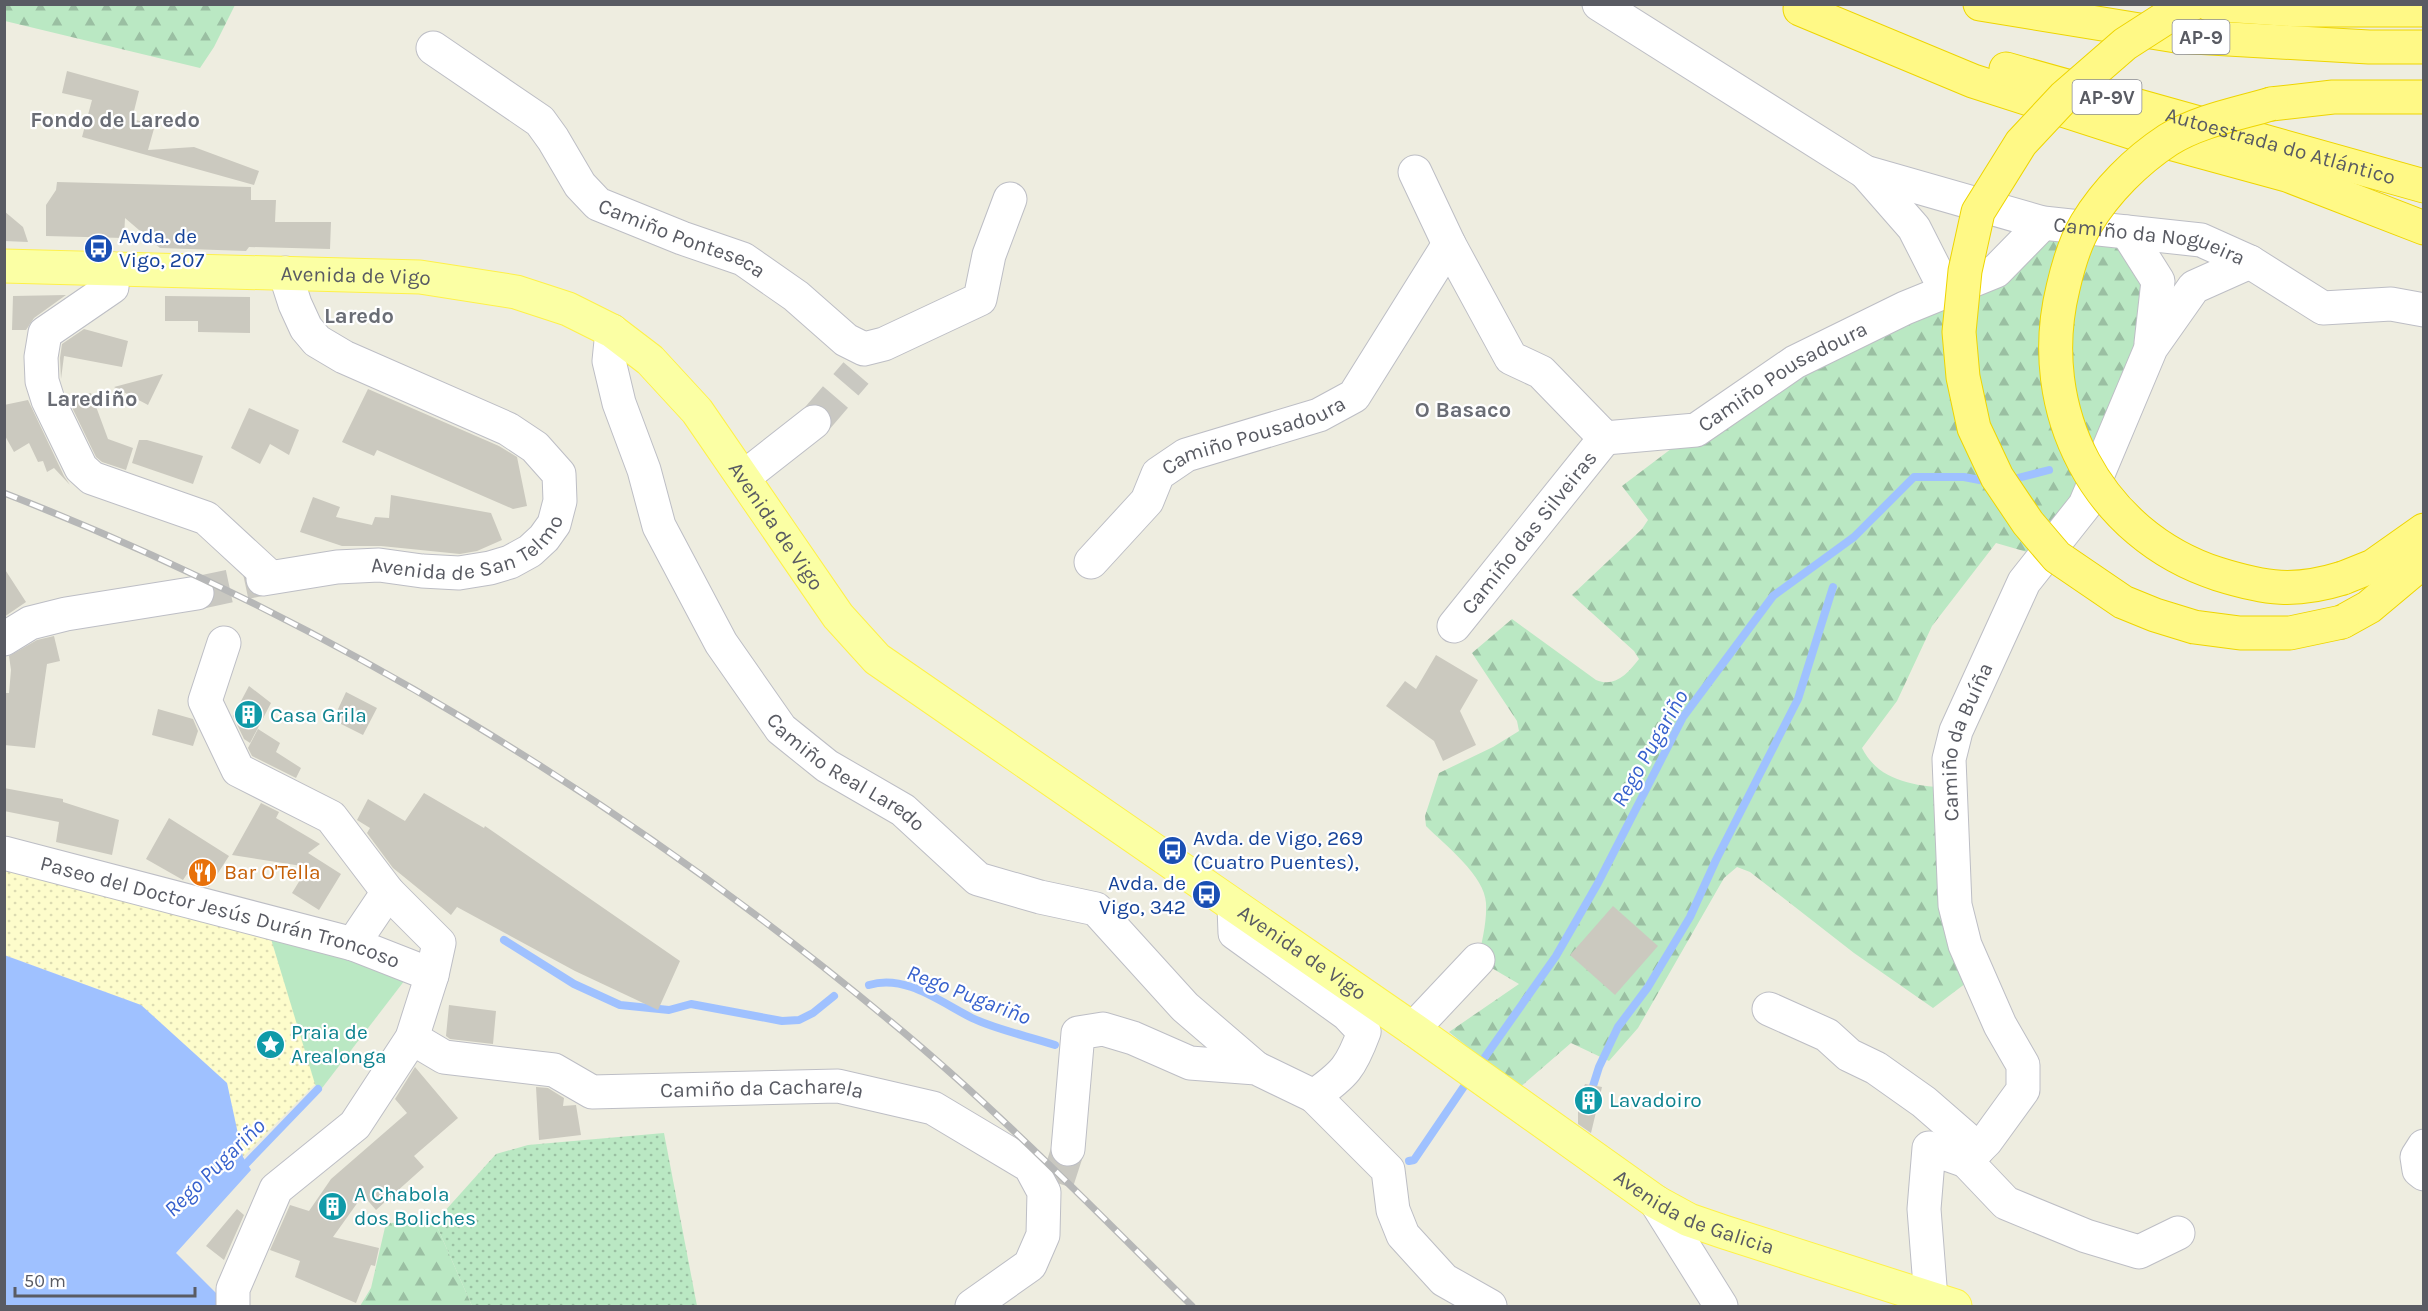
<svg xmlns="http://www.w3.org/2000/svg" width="2428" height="1311" font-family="Karla,sans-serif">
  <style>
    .grass { fill: url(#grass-dots) }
    .forest { fill: url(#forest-firs) }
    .sand { fill: url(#sand-dots) }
    .park { fill: #bae8c3 }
    .water { fill: #9fc1ff }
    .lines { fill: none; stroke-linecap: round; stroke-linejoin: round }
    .stream { stroke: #9fc1ff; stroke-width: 8 }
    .building { fill: #cbc9bf }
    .minor-tunnel { stroke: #c9c8c1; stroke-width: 33; stroke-dasharray: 33 16; stroke-linecap: butt }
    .minor-casing { stroke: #bdbec5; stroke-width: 35 }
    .major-casing { stroke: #fef149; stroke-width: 35 }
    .highway-casing { stroke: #eed500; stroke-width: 35 }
    .minor { stroke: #fff; stroke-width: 33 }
    .major { stroke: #fbffa4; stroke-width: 33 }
    .highway { stroke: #fff986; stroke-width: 33 }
    .rail-casing { stroke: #b6b7b7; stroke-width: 7 }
    .rail { stroke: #fff; stroke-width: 4.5; stroke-dasharray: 14; stroke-linecap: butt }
    .highway-bridge-casing { stroke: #eed500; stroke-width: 35; stroke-linecap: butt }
    .highway-bridge { stroke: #fff986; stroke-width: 33 }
    .labels { text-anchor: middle; stroke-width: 4.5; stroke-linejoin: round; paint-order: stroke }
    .shield { fill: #fff; stroke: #8b8c92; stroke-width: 1.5 }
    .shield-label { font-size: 20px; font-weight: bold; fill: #595b63 }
    .street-label { font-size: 21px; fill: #595b63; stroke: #fff }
    .transit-label { font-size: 21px; fill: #164399; stroke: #fff; text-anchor: start }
    .culture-label { font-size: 21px; fill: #0d838f; stroke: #fff; text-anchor: start }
    .food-label { font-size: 21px; fill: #c56008; stroke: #fff; text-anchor: start }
    .neighbourhood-label { font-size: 22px; font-weight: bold; fill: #6a6d75; stroke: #fff }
    .water-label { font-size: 22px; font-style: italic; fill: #3761cd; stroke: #fff }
  </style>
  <defs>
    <pattern id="grass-dots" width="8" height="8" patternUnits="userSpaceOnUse" patternTransform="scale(1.5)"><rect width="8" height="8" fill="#bae8c3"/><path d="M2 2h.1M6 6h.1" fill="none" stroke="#9abfa2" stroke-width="1.8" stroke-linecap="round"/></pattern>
    <pattern id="forest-firs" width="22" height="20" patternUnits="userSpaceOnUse" patternTransform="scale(1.5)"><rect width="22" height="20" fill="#bae8c3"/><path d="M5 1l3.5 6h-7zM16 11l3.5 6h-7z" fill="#9abfa2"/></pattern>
    <pattern id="sand-dots" width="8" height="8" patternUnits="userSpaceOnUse" patternTransform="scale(1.5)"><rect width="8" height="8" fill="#fdfccb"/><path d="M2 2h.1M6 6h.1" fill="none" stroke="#dbdab1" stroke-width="1.8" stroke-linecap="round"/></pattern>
  </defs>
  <rect width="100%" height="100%" fill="#eeede0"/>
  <path class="grass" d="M 664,1133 L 697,1306 L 472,1306 L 435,1222 L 496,1154 L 528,1145 Z"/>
  <path class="forest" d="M 5,4 L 235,4 L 235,5 L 214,47 L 200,68 L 5,21 Z
    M 2043,223 L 2127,232 L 2158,281 L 2149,351 L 2044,557 L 1996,543 L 1932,626 L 1897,701 L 1862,748 C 1879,782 1916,786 1950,788 L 1978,974 L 1933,1008 L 1854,953 L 1750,872 L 1737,867 L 1724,878 L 1638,1028 L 1609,1061 L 1571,1043 L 1519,1088 L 1449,1032 L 1519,984 L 1478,960 C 1482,941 1487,922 1486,903 C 1485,876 1445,845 1426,826 L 1425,816 L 1439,773 L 1493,747 L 1519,731 L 1517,721 L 1472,653 L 1512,619 L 1596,680 C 1615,688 1627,674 1639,659 L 1634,651 L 1572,595 L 1642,529 L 1648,520 L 1622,486 L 1696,430 L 1905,308 Z
    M 435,1222 L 472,1306 L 360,1306 L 371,1288 L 386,1223 Z"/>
  <path class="sand" d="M 4,865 L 268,929 L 319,1092 L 315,1084 L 243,1157 L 227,1083 L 141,1005 L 5,955 Z"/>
  <path class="park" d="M 268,929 L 408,976 L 319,1092 L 315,1084 Z"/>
  <path class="water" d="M 4,955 L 141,1005 L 227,1083 L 243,1157 L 251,1170 L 176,1253 L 222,1299 L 223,1306 L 5,1306 Z"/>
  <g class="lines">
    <path class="stream" d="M 2010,480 L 2049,470
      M 504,940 L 574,984 L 620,1005 L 669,1010 L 691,1004 L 782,1021 L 799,1020 L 813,1013 L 834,996
      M 869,985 C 906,974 940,1002 972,1018 C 997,1030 1028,1036 1055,1045
      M 1478,1067 L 1556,956 L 1598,883 L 1683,717 L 1773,596 L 1854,537 L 1914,477 L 1964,477 L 1990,482
      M 1593,1086 L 1599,1067 L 1618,1027 L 1648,987 L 1690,917 L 1716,860 L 1798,699 L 1833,587
      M 1409,1161 L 1414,1160 L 1469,1079
      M 240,1170 L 318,1089"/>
  </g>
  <path class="building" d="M 67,71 L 139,91 L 132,119 L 155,125 L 148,150 L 194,147 L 259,171 L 254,185 L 82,137 L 92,100 L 62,93 Z
    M 57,182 L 251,187 L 251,200 L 276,200 L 275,222 L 331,222 L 330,249 L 249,247 L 246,251 L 160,248 L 125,218 L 124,238 L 46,236 L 46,205 L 56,190 Z
    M 4,211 L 23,227 L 28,242 L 4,241 Z
    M 66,295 L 34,318 L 26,330 L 12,330 L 13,296 Z
    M 165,296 L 250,297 L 250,333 L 198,332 L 198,321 L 165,321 Z
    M 84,329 L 128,341 L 122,367 L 64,356 L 61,379 L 60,358 L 62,344 Z
    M 163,374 L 148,405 L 114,387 Z
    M 368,389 L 499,446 L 517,457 L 527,506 L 513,509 L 377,450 L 374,456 L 342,442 Z
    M 91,393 L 108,439 L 133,448 L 126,470 L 102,462 L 96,457 L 68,399 Z
    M 28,400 L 64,476 L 70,485 L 54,468 L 47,472 L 43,461 L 38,462 L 29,443 L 14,452 L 4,434 L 4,405 Z
    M 249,408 L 299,430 L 289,455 L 270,444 L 260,464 L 231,448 Z
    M 139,440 L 147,440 L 203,456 L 193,484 L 132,463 Z
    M 391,495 L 491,513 L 502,540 L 477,551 L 460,554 L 381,546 L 342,546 L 300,532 L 313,497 L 340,507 L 336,517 L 372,525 L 375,517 L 389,518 Z
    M 4,568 L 26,602 L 4,617 Z
    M 54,636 L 60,661 L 47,664 L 35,748 L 4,745 L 4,693 L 9,693 L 11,670 L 9,656 L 37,640 Z
    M 1436,655 L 1478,680 L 1460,711 L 1476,745 L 1443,761 L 1434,741 L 1386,706 L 1405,681 L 1416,689 Z
    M 249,686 L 271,703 L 250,743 L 244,739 L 233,716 Z
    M 346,692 L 377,708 L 363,735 L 333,720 Z
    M 158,709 L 193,719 L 198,731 L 193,746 L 152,735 Z
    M 258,729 L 280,743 L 276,752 L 301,768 L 296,778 L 252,756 L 248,748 Z
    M 4,788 L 63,799 L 63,802 L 119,820 L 112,855 L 56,842 L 59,822 L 4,811 Z
    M 424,793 L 484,828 L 485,826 L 680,961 L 658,1010 L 575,971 L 457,907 L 451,915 L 393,868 L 367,833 L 370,828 L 357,820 L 368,799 L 405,821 Z
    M 261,803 L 279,812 L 276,818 L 320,844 L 308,853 L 341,874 L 319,910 L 292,893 L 308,867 L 232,855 Z
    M 169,818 L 229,856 L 209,887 L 187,874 L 183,880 L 146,859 Z
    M 1613,906 L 1658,946 L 1615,995 L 1570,955 Z
    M 449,1005 L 496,1011 L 493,1044 L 450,1039 L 446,1036 Z
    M 415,1067 L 458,1118 L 414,1156 L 424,1167 L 376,1210 L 363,1195 L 333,1237 L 379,1248 L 375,1266 L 371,1265 L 356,1303 L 295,1277 L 300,1261 L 270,1250 L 290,1205 L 309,1211 L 331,1179 L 407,1113 L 395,1099 Z
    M 1585,1084 L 1602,1087 L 1591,1133 L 1578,1124 L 1578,1105 Z
    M 536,1087 L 548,1088 L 564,1098 L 563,1106 L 576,1105 L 581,1135 L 539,1140 Z
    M 237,1209 L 244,1215 L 224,1260 L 206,1246 Z"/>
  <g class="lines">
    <path class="minor-tunnel" d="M 814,422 L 856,373
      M 197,593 L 263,579
      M 1057,1183 L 1068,1149"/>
    <defs>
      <g id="minor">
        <path id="s1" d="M 1599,4 L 1865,172 L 2043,223 L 2201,240 L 2250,262 L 2323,308 L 2391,304 L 2424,310"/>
        <path id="s2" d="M 433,48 L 540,121 L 553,139 L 580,185 L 598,204 L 682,238 L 743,259 L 796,296 L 846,340 L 864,349 L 884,344 L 980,299 L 989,255 L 1010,199"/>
        <path id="s3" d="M 1415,172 L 1449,244 L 1511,358 L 1541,372 L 1605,438 L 1696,430 L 1795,362 L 1905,308 L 1996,271 L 2043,223"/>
        <path d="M 1865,172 L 1914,228 L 1946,291"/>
        <path d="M 2127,232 L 2158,281 L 2151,343"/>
        <path d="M 113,269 L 112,287 L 45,333 L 41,357 L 42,381 L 48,400 L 81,468 L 92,478 L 206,518 L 270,577"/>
        <path id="s4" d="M 612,331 L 609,361 L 619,403 L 644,470 L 659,526 L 721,643 L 781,729 L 827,766 L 903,810 L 978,879 L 1040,897 L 1096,909 L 1185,1007 L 1256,1068"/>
        <path d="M 744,477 L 814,422"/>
        <path id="s5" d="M 1091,562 L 1147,501 L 1158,474 L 1186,455 L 1319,415 L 1354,396 L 1449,244"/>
        <path id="s6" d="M 263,579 L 337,567 L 379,565 L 422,571 L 459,573 L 490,568 L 510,562 L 530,551 L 544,538 L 554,524 L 560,501 L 559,474 L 535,447 L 508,429 L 344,357 L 317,341 L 306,328 L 295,304 L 285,273"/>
        <path id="s7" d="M 1454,626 L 1605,438"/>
        <path d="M 4,639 L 30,623 L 66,614 L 197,593"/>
        <path d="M 224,643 L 205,701 L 238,770 L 331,817 L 388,892 L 439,943 L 432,975 L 412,1038 L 355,1125 L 276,1189 L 233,1289 L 233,1306"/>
        <path id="s8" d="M 4,853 L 353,944 L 432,975"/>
        <path d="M 353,944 L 388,892"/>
        <path d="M 1769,1009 L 1827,1035 L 1849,1055 L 1876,1068 L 1924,1102 L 1978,1149"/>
        <path d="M 1413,1029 L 1478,960"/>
        <path id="s9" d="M 412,1038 L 444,1057 L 554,1070 L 592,1092 L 838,1086 L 933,1108 L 1030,1166 L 1044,1192 L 1043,1235 L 1030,1265 L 972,1306"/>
        <path d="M 1314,1096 L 1388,1170 L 1393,1210 L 1403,1235 L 1444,1280 L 1490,1306"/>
        <path d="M 2424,1146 L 2417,1157 L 2419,1170 L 2424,1174"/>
        <path d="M 1068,1149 L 1078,1033 L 1103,1029 L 1133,1038 L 1190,1063 L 1256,1068 L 1314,1096 C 1345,1074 1351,1067 1364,1032 L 1347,1014 L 1235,933 L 1234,907"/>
        <path d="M 1966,1161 L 2006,1203 L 2086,1236 L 2139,1252 L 2178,1233"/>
        <path d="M 1656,1202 L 1721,1306"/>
        <path id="s10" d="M 1931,1299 L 1924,1209 L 1929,1148 L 1966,1161 L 1986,1141 L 2023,1090 L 2023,1065 L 2000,1025 L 1965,945 L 1955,905 L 1949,759 L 1956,731 L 2024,582 L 2085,505 L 2151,348 L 2194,287 L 2250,262"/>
      </g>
      <g id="major">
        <path id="s11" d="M 4,266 L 420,277 L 516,292 L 568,309 L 612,331 L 650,360 L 697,411 L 838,616 L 877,659 L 1413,1029 L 1656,1202 L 1689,1220 L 1724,1232 L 1955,1306"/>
      </g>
      <g id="highway">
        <path d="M 1980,4 L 2176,36 L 2369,47 L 2424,47"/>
        <path d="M 2209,4 L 2296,10 L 2424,10"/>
        <path d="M 1800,9 L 1973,81 L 2137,134 L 2287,175 L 2424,228"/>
        <path id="s12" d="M 2006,69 L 2424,186"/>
        <path d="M 2271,104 L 2333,97 L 2424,97"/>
        <path d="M 2343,578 L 2373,566 L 2424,530"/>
        <path d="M 2342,622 L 2369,607 L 2424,561"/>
      </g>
    </defs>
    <use href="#minor" class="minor-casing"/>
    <use href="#major" class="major-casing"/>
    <use href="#highway" class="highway-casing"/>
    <use href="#minor" class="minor"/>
    <use href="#major" class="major"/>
    <use href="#highway" class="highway"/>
    <defs>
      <path id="rail" d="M 4,493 C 326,618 625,801 890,1021 C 997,1109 1094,1209 1192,1306"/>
    </defs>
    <use href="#rail" class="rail-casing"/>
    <use href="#rail" class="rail"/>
    <defs>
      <path id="highway-bridge" d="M 2192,4 L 2167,17 L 2125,44 L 2064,97 L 2021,143 L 1978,212 L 1965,271 L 1959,332 L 1963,377 L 1974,428 L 1997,477 L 2028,523 L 2057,557 L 2123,602 L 2155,615 L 2194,627 L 2240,633 L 2290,633 L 2342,622
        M 2271,104 C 2237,114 2198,121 2168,140 C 2136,161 2106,191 2086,224 C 2074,244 2068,266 2063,288 C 2033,410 2097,535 2218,574 C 2266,589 2295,593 2343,578"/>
    </defs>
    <use href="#highway-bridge" class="highway-bridge-casing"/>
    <use href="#highway-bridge" class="highway-bridge"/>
  </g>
  <defs>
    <symbol id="bus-disc" viewBox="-11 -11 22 22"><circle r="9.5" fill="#1a4fb4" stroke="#fff"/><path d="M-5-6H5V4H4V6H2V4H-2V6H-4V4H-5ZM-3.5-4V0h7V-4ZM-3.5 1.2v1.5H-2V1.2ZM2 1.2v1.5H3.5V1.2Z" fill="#fff"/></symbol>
    <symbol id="building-disc" viewBox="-11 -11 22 22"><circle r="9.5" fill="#0f9aa8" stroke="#fff"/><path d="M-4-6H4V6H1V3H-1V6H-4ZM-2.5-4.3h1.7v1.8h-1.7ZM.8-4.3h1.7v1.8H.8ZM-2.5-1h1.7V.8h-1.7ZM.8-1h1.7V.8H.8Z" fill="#fff"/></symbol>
    <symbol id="restaurant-disc" viewBox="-11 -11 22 22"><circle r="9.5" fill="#e8710a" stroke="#fff"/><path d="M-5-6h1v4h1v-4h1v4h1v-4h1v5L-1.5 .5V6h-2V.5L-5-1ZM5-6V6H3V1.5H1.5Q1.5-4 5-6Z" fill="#fff"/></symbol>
    <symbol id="sight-disc" viewBox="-11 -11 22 22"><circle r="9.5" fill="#0f9aa8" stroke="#fff"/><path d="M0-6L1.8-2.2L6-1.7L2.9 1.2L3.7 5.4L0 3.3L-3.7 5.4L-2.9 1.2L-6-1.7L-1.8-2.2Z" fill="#fff"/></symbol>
  </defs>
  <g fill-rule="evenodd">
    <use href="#bus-disc" x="82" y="232" width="33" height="33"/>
    <use href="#building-disc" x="232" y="698" width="33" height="33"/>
    <use href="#bus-disc" x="1156" y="834" width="33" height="33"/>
    <use href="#restaurant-disc" x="186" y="856" width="33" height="33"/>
    <use href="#bus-disc" x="1190" y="878" width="33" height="33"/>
    <use href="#sight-disc" x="254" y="1028" width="33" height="33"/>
    <use href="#building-disc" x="1572" y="1084" width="33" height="33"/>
    <use href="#building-disc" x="316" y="1190" width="33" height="33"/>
  </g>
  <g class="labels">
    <g class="shield">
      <rect x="2172.5" y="20" width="57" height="34" rx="4.5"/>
      <rect x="2072.5" y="80" width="69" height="34" rx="4.5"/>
    </g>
    <g class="shield-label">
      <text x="2201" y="44">AP-9</text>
      <text x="2107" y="104">AP-9V</text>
    </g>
    <g class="street-label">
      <text dy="7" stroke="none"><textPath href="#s12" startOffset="285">Autoestrada do Atlántico</textPath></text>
      <text dy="7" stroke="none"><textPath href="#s2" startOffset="322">Camiño Ponteseca</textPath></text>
      <text dy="7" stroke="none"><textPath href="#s1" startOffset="608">Camiño da Nogueira</textPath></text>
      <text dy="7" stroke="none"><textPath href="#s11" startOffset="352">Avenida de Vigo</textPath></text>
      <text dy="7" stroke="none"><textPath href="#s3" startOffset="528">Camiño Pousadoura</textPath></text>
      <text dy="7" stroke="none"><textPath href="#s5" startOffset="216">Camiño Pousadoura</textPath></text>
      <text dy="7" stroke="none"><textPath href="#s11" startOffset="874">Avenida de Vigo</textPath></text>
      <text dy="7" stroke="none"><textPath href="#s7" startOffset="120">Camiño das Silveiras</textPath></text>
      <text dy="7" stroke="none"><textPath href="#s6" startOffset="213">Avenida de San Telmo</textPath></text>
      <text dy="7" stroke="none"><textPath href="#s10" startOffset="648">Camiño da Buíña</textPath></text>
      <text dy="7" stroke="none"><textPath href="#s4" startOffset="518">Camiño Real Laredo</textPath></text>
      <text dy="7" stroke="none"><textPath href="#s8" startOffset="224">Paseo del Doctor Jesús Durán Troncoso</textPath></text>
      <text dy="7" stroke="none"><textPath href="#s11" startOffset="1558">Avenida de Vigo</textPath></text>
      <text dy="7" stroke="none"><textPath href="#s9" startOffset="362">Camiño da Cacharela</textPath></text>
      <text dy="7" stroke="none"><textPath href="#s11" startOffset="2030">Avenida de Galicia</textPath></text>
    </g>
    <g class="transit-label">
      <text x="119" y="243">Avda. de<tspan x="119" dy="24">Vigo, 207</tspan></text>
      <text x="1193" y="845">Avda. de Vigo, 269<tspan x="1193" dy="24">(Cuatro Puentes),</tspan></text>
      <text x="1186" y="890" text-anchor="end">Avda. de<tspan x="1186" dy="24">Vigo, 342</tspan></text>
    </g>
    <g class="culture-label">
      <text x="270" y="722">Casa Grila</text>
      <text x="291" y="1039">Praia de<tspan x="291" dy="24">Arealonga</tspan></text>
      <text x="1609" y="1107">Lavadoiro</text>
      <text x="354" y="1201">A Chabola<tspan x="354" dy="24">dos Boliches</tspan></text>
    </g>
    <g class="food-label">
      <text x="224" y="879">Bar O'Tella</text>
    </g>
    <g class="neighbourhood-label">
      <text x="115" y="127">Fondo de Laredo</text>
      <text x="359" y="323">Laredo</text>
      <text x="92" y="406">Larediño</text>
      <text x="1463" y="417">O Basaco</text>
    </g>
    <g class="water-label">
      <text transform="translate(1649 748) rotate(-60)" y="8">Rego Pugariño</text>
      <text transform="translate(969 994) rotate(21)" y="8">Rego Pugariño</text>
      <text transform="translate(214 1167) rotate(-44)" y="8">Rego Pugariño</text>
    </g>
  </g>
  <rect width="2428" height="1311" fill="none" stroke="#595b63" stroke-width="12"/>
  <path d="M15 1287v9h180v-9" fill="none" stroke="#595b63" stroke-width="3"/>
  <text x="24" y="1287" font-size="18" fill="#595b63" stroke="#ffffff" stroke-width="4.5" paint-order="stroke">50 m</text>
</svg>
